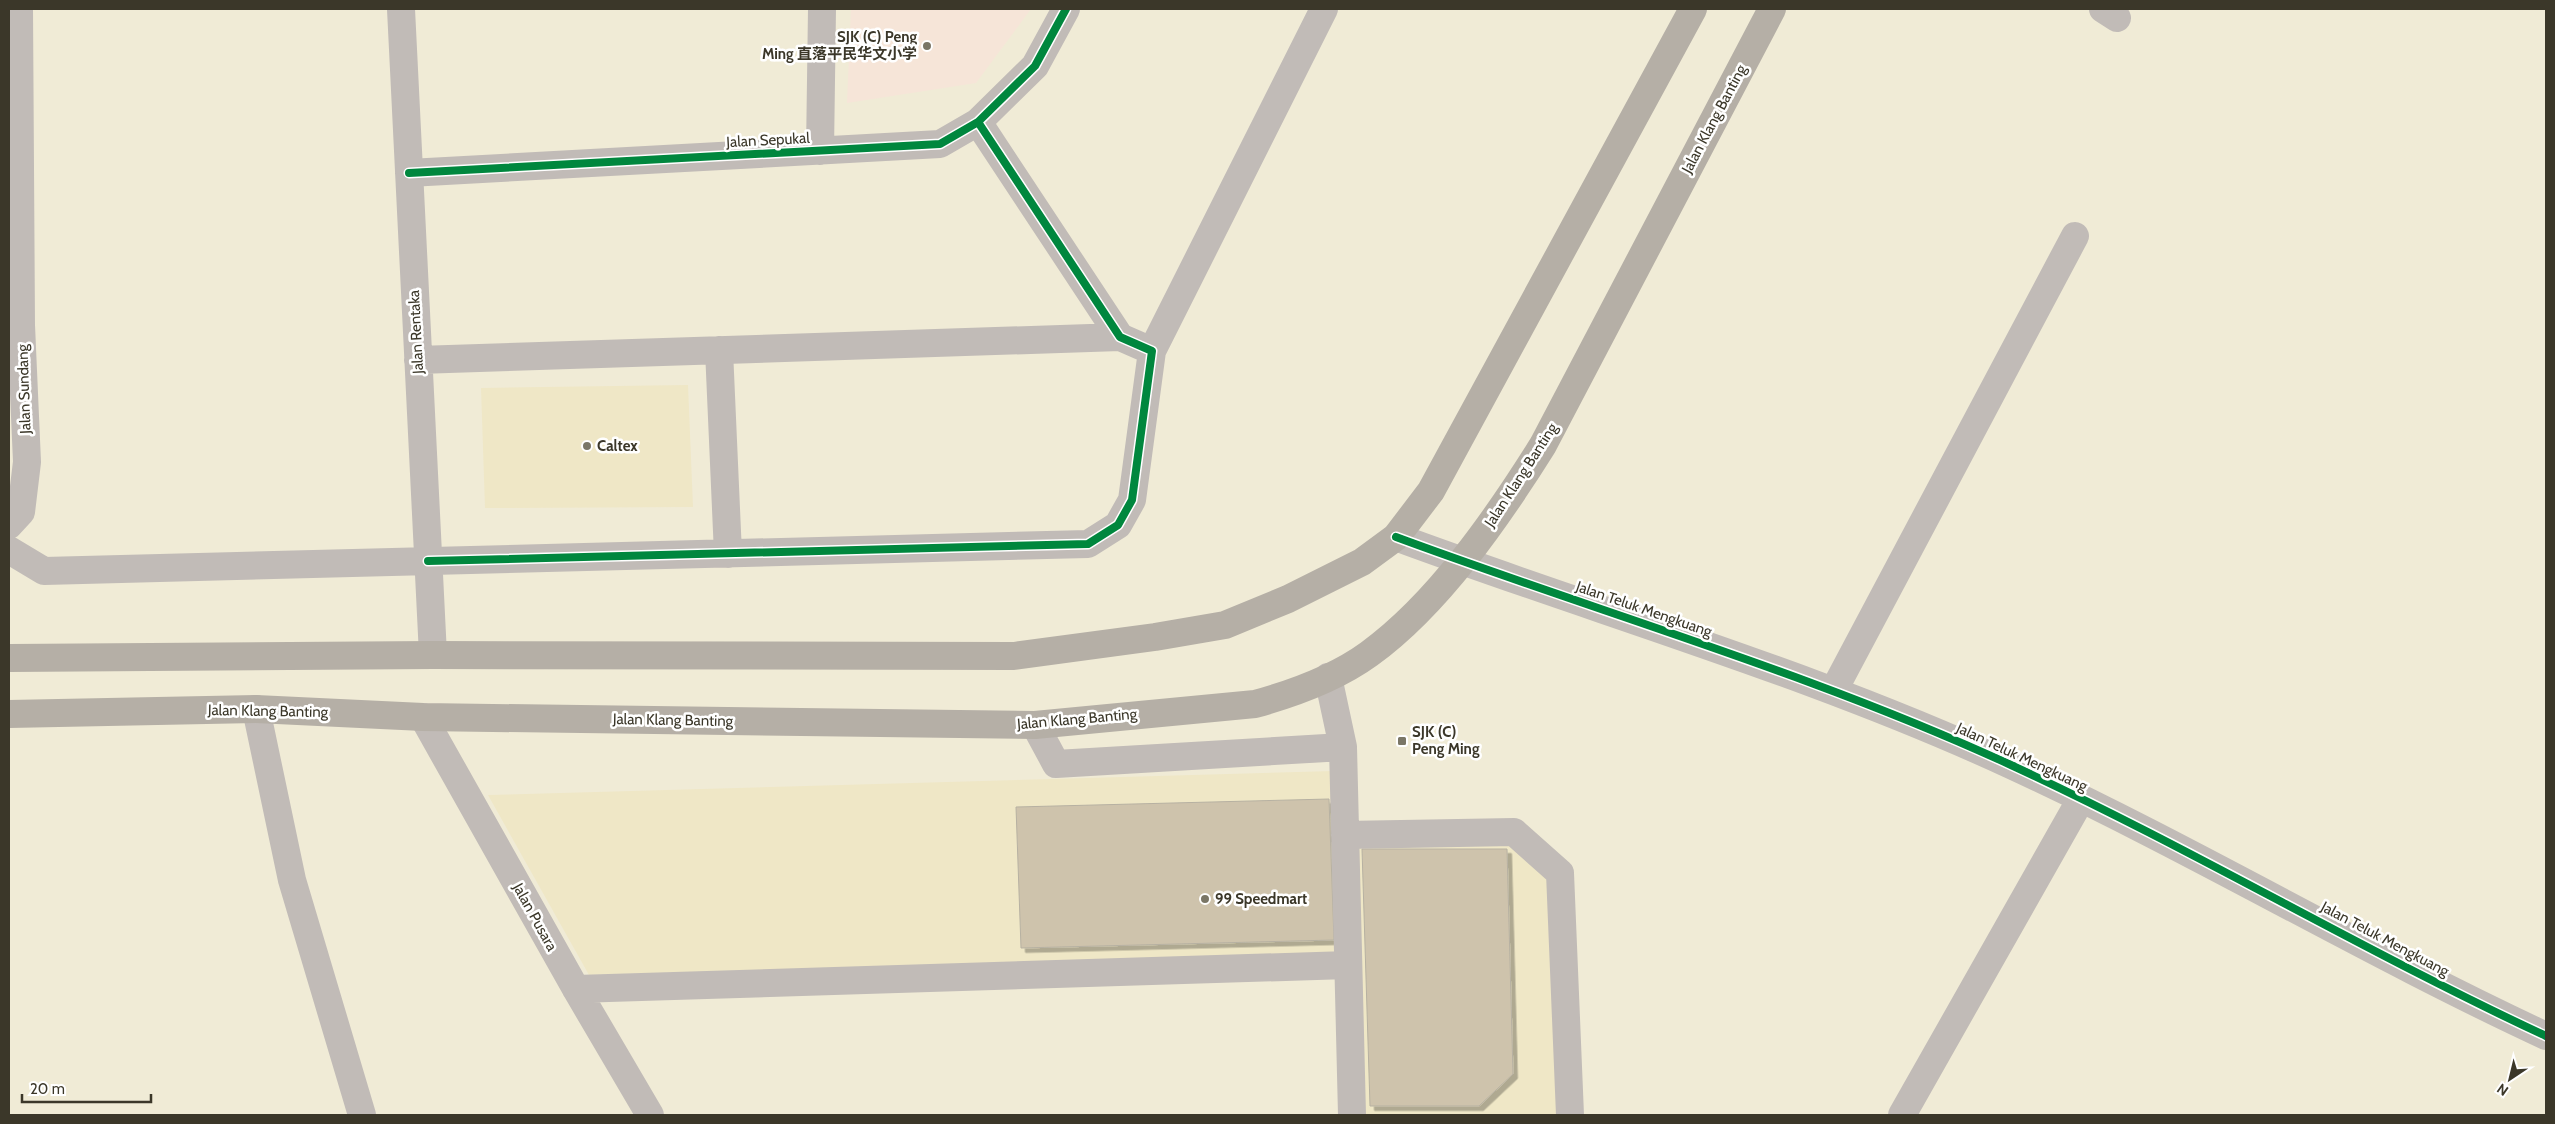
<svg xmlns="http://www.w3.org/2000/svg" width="2555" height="1124" font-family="Cabin,'Noto Sans SC',sans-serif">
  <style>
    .built { fill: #efe7c6 }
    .education { fill: #f6e5d8 }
    .building { fill: #cec3ac; stroke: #b7b1a2; filter: url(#shadow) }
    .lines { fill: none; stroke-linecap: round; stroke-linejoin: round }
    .minor { stroke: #c1bbb7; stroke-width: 28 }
    .highway { stroke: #b5afa6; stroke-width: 28 }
    .cycleway-casing { stroke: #fff; stroke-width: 11 }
    .cycleway { stroke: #00873e; stroke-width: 8 }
    .poi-dot { fill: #7a7666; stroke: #fff; stroke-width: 2 }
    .labels { text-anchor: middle; stroke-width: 5; stroke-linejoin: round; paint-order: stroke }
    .poi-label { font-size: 15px; font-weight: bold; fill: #3b3729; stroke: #fff; text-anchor: start }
    .street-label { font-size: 15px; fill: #3b3729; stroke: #fff }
  </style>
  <defs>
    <filter id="shadow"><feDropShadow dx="4.5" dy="4.5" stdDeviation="0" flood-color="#0004"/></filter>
  </defs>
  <rect width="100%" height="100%" fill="#f0ebd6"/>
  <path class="built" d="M 688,385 L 693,507 L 485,508 L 481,388 Z
    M 1334,771 L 1336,844 L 1507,841 L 1550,875 L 1558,1115 L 1365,1115 L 1358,954 L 589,975 L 488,795 Z"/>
  <path class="education" d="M 851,9 L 1031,9 L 976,83 L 847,103 Z"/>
  <path class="building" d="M 1329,799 L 1334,940 L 1021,948 L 1016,807 Z
    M 1362,849 L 1507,849 L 1513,1074 L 1479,1106 L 1370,1106 Z"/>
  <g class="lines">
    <path class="minor" d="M 401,9 L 433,655
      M 2103,9 L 2117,18
      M 820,151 L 822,9
      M 409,173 L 940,144 L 978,122 L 1035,66 L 1066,9
      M 719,350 L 728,554
      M 1152,351 L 1324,9
      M 418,360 L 1120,337
      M 9,525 L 21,512 L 27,462 L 21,325 L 19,9
      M 1396,537 C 1601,613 1812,673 2011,765 C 2193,849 2365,952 2546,1036
      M 9,550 L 44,571 L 1088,544 L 1118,525 L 1132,500 L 1152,351 L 1120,337 L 978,122
      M 1328,677 L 1343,747 L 1352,1115
      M 1834,690 L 2075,236
      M 256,709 L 292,880 L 362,1115
      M 423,717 L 576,989 L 650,1115
      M 1035,725 L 1056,764 L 1343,747
      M 1345,835 L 1514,832 L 1560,873 L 1570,1115
      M 576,989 L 1348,965
      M 1902,1115 L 2081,799"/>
    <path class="highway" d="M 9,658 L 433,655 L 1014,656 L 1155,637 L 1225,625 L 1288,599 L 1362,562 L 1396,537 L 1431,491 L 1693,9
      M 9,714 L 256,709 L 423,717 L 1035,725 L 1255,704 C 1295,693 1336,678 1369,654 C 1438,604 1498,517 1543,445 L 1772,9"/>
    <defs>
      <path id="cycleway" d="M 409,173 L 940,144 L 978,122 L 1035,66 L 1066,9
        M 1396,537 C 1601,613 1812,673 2011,765 C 2193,849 2365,952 2546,1036
        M 428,561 L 1088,544 L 1118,525 L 1132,500 L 1152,351 L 1120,337 L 978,122"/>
    </defs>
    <use href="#cycleway" class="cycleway-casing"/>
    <use href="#cycleway" class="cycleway"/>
  </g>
  <g class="poi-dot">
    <circle cx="927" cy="46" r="5"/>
    <circle cx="587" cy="446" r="5"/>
    <rect x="1397" y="736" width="10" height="10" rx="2.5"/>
    <circle cx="1205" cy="899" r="5"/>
  </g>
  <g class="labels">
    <g class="poi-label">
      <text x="917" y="42" text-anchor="end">SJK (C) Peng<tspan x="917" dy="17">Ming 直落平民华文小学</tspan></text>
      <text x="597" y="451">Caltex</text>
      <text x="1412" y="737">SJK (C)<tspan x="1412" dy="17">Peng Ming</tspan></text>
      <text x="1215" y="904">99 Speedmart</text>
    </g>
    <g class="street-label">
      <text transform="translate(1714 119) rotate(-62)" y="5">Jalan Klang Banting</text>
      <text transform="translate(768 140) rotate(-3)" y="5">Jalan Sepukal</text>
      <text transform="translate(416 332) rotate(-93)" y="5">Jalan Rentaka</text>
      <text transform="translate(24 389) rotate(-92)" y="5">Jalan Sundang</text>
      <text transform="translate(1521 475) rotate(-57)" y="5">Jalan Klang Banting</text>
      <text transform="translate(1644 609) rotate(19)" y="5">Jalan Teluk Mengkuang</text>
      <text transform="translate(268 711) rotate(1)" y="5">Jalan Klang Banting</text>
      <text transform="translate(1077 719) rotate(-5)" y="5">Jalan Klang Banting</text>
      <text transform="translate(673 720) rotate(1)" y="5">Jalan Klang Banting</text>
      <text transform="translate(2022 757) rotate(25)" y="5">Jalan Teluk Mengkuang</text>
      <text transform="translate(535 917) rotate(61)" y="5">Jalan Pusara</text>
      <text transform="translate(2385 939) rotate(28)" y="5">Jalan Teluk Mengkuang</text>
    </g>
  </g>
  <rect width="2555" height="1124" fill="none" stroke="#3b3729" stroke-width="20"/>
  <g transform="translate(2510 1079) rotate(215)" stroke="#ffffff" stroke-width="4" paint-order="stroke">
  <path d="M0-4L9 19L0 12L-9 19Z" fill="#3b3729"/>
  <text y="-8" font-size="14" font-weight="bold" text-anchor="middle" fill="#3b3729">N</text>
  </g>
  <path d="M22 1094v8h129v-8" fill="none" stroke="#3b3729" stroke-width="2.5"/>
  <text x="30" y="1094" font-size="15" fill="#3b3729" stroke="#ffffff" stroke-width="4" paint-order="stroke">20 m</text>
</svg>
